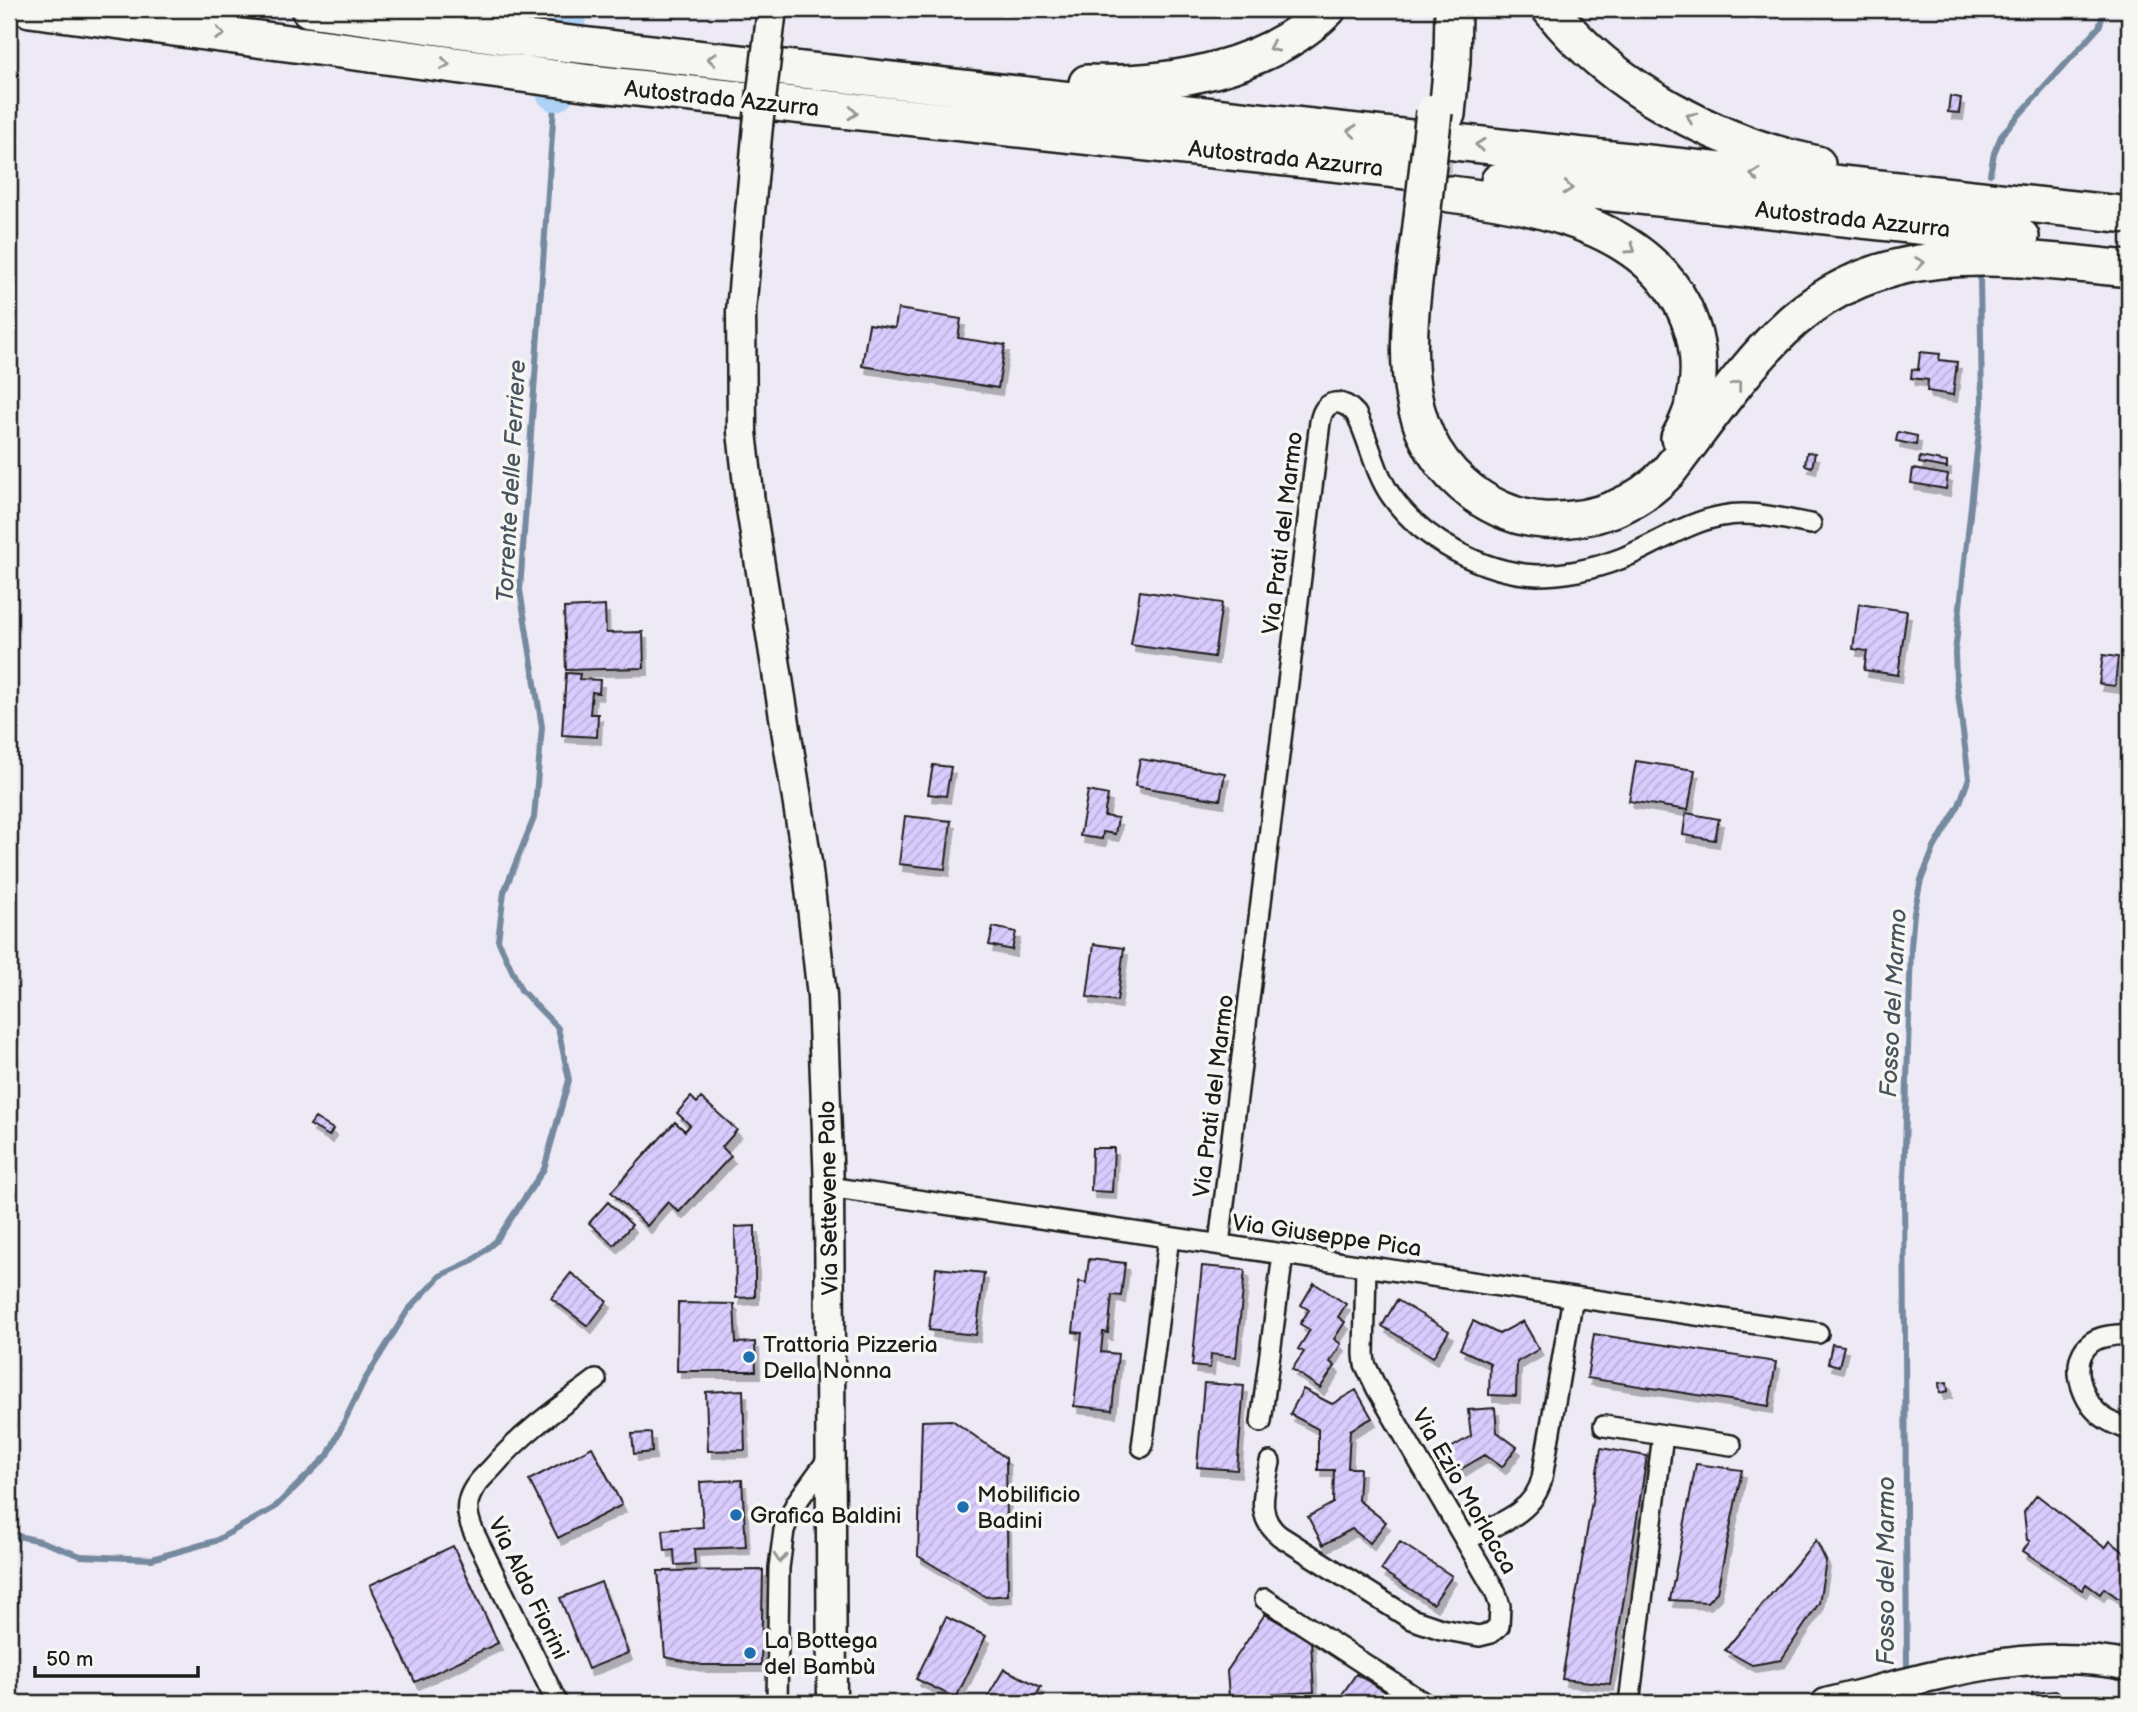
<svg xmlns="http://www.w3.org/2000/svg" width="2138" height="1712" font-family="'Balsamiq Sans',sans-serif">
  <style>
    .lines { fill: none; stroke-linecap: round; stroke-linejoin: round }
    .stream { stroke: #74899f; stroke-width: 6 }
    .river { stroke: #aed2f6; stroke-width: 38 }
    .building { fill: url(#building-hatch); stroke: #1c1c1c; stroke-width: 2; filter: url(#shadow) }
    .highway-tunnel { stroke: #c3c0ca; stroke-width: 35; stroke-dasharray: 35 18; stroke-linecap: butt }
    .street-casing { stroke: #1c1c1c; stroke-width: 24 }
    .secondary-casing { stroke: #1c1c1c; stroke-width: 33 }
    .highway-casing { stroke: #1c1c1c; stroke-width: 40 }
    .street { stroke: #f6f6f2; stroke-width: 19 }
    .secondary { stroke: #f6f6f2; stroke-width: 28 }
    .highway { stroke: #f6f6f2; stroke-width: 35 }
    .secondary-bridge-casing { stroke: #1c1c1c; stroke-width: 33; stroke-linecap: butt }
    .highway-bridge-casing { stroke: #1c1c1c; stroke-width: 40; stroke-linecap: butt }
    .secondary-bridge { stroke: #f6f6f2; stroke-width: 28 }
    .highway-bridge { stroke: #f6f6f2; stroke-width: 35 }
    .oneway { stroke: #949492 }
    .poi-dot { fill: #1f6fb2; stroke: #f6f6f2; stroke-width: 2.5 }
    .labels { text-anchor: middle; stroke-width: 7; stroke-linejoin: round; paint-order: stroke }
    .street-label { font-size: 23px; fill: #1c1c1c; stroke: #f6f6f2 }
    .poi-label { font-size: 23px; fill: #1c1c1c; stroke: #f6f6f2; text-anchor: start }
    .water-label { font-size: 24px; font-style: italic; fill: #48535d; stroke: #f6f6f2 }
  </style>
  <defs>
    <pattern id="building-hatch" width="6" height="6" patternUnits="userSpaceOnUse" patternTransform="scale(1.75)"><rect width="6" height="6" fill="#d9cbfd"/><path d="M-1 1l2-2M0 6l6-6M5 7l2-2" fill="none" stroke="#baaed8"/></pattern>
    <filter id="shadow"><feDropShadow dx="4" dy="7" stdDeviation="0" flood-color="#0004"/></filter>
  </defs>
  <rect width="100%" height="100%" fill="#ede9f5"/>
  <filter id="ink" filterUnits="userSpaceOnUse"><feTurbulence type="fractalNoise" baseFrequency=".0143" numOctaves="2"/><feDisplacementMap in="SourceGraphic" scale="14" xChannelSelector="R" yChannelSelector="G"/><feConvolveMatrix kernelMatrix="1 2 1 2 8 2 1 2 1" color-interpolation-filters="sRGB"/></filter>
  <g filter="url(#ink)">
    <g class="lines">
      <path class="stream" d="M 1990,174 L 1994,153 L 2002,134 L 2099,27 L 2105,9
        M 9,1534 L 40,1541 L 81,1556 L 152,1559 L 215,1541 L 274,1508 L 328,1455 L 364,1381 L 408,1310 L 440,1276 L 472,1261 L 496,1241 L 544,1169 L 569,1080 L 558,1028 L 521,990 L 498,940 L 504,892 L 534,818 L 542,727 L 520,590 L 555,92
        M 1907,1673 L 1904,1183 L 1911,947 L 1914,913 L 1921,880 L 1934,848 L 1959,805 L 1969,778 L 1956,678 L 1955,653 L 1982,404 L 1980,277"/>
      <path class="river" d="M 555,92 L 569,9"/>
    </g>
    <path class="building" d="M 1950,96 L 1961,98 L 1959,113 L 1948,112 Z
      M 898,309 L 961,319 L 958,338 L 1005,345 L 998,388 L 862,366 L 869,324 L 895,328 Z
      M 1920,352 L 1940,354 L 1939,360 L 1957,362 L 1953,395 L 1927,391 L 1928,380 L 1911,378 L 1912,369 L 1918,370 Z
      M 1898,432 L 1917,436 L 1916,445 L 1896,441 Z
      M 1807,452 L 1815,453 L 1812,467 L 1805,465 Z
      M 1920,457 L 1947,462 L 1947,468 L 1919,463 Z
      M 1913,469 L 1948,475 L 1946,489 L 1911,483 Z
      M 1140,591 L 1222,603 L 1214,657 L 1131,645 Z
      M 1859,604 L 1907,611 L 1898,675 L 1864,670 L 1867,651 L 1853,649 Z
      M 605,606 L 606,633 L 643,632 L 644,668 L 566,670 L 564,608 Z
      M 2103,655 L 2118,657 L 2115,686 L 2099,684 Z
      M 566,673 L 580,674 L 579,679 L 600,680 L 599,693 L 592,692 L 590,714 L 598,714 L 597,737 L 562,735 Z
      M 1140,759 L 1225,773 L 1220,800 L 1135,786 Z
      M 1636,761 L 1695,770 L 1688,810 L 1629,801 Z
      M 933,765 L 951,767 L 946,796 L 928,794 Z
      M 1088,791 L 1108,795 L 1104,816 L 1118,818 L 1115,834 L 1103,832 L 1102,839 L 1080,836 Z
      M 1686,813 L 1719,819 L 1715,840 L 1683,835 Z
      M 905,816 L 951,821 L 945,869 L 899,864 Z
      M 993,927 L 1016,932 L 1012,950 L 989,945 Z
      M 1094,944 L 1124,948 L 1117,1001 L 1087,997 Z
      M 691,1097 L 697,1103 L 701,1098 L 737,1130 L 722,1147 L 731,1156 L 679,1212 L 668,1202 L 647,1226 L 611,1192 L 675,1122 L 685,1131 L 690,1125 L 677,1113 Z
      M 315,1118 L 333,1129 L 329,1136 L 310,1125 Z
      M 1092,1148 L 1114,1148 L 1112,1192 L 1091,1191 Z
      M 608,1202 L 632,1225 L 614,1245 L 589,1223 Z
      M 755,1226 L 755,1297 L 736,1298 L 735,1227 Z
      M 1089,1259 L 1125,1263 L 1121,1296 L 1112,1295 L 1108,1333 L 1103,1332 L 1101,1352 L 1118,1354 L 1112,1410 L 1074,1406 L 1082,1333 L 1073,1332 L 1079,1281 L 1086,1283 Z
      M 1202,1266 L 1245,1270 L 1236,1357 L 1211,1354 L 1210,1368 L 1192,1366 Z
      M 936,1268 L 984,1273 L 976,1335 L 929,1330 Z
      M 571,1273 L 607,1301 L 588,1326 L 551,1298 Z
      M 1314,1283 L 1346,1304 L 1338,1317 L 1345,1322 L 1334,1339 L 1341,1344 L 1330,1362 L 1335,1366 L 1320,1388 L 1292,1369 L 1304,1352 L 1298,1349 L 1310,1330 L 1300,1324 L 1309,1310 L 1301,1305 Z
      M 1397,1300 L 1449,1331 L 1433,1357 L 1382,1326 Z
      M 678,1303 L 734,1304 L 736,1343 L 755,1342 L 756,1371 L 677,1371 Z
      M 1473,1321 L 1499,1334 L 1523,1321 L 1539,1349 L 1517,1362 L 1516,1396 L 1489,1395 L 1490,1363 L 1460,1349 Z
      M 1594,1334 L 1776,1362 L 1769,1406 L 1587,1378 Z
      M 1832,1344 L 1844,1346 L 1839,1366 L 1828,1363 Z
      M 1947,1382 L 1948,1391 L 1940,1393 L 1939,1383 Z
      M 1204,1383 L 1244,1386 L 1237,1470 L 1197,1467 Z
      M 1303,1389 L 1332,1404 L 1356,1390 L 1372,1418 L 1350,1430 L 1348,1468 L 1360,1468 L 1358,1500 L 1386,1522 L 1370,1543 L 1352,1529 L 1323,1545 L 1308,1517 L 1333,1503 L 1334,1470 L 1318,1470 L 1318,1429 L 1290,1414 Z
      M 743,1390 L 745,1450 L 708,1451 L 706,1392 Z
      M 1495,1408 L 1497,1432 L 1517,1447 L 1502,1467 L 1485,1455 L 1456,1472 L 1444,1452 L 1471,1436 L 1468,1410 Z
      M 952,1420 L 1006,1458 L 1008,1595 L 986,1597 L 918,1556 L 922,1421 Z
      M 651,1433 L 652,1452 L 634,1454 L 632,1434 Z
      M 592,1447 L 622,1505 L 558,1538 L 529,1480 Z
      M 1601,1448 L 1647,1456 L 1610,1684 L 1562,1679 Z
      M 1696,1464 L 1742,1470 L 1717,1592 L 1707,1602 L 1670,1600 Z
      M 742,1480 L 746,1547 L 694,1549 L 695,1564 L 675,1565 L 674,1550 L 665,1551 L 663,1530 L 703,1527 L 700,1482 Z
      M 2037,1495 L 2105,1548 L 2110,1541 L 2129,1556 L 2129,1599 L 2118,1598 L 2104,1588 L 2100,1594 L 2086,1584 L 2082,1590 L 2023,1551 L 2030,1541 L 2027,1540 L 2024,1512 Z
      M 1816,1540 L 1826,1561 L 1819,1603 L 1781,1660 L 1752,1665 L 1725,1650 Z
      M 1400,1542 L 1452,1576 L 1433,1604 L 1381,1570 Z
      M 453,1546 L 498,1643 L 415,1682 L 370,1585 Z
      M 763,1570 L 761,1665 L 702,1665 L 665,1657 L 658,1571 Z
      M 601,1582 L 628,1653 L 588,1669 L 560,1598 Z
      M 1265,1614 L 1311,1641 L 1314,1692 L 1229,1697 L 1227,1671 Z
      M 946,1617 L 986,1636 L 956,1698 L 916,1679 Z
      M 1004,1669 L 1041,1687 L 1032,1703 L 984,1703 Z
      M 1356,1674 L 1404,1703 L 1336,1703 Z
      M 2056,1691 L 2070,1703 L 2029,1703 L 2032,1693 Z
      M 180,1697 L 216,1697 L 216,1703 L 180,1703 Z
      M 667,1697 L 694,1703 L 666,1703 Z"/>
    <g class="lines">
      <path class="highway-tunnel" d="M 1416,172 L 1452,176"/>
      <defs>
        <path id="street" d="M 829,1187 L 1818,1333
          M 1219,1244 L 1320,422 C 1324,398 1342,398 1356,414 C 1370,441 1374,472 1392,497 C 1423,540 1483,573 1537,575 C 1566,575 1593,569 1620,559 C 1654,546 1686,522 1722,516 C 1751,510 1782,519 1811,524
          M 2129,1334 C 2117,1335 2102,1335 2092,1342 C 2069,1358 2080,1395 2096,1411 C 2105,1421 2118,1425 2129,1430
          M 1261,1422 L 1283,1254
          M 1604,1426 L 1731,1445
          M 1142,1447 L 1169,1237
          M 1270,1462 C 1265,1488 1254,1517 1280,1536 L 1411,1619 L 1441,1629 L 1479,1636 L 1491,1633 L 1499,1626 L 1500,1606 L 1495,1591 L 1377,1389 L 1365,1364 L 1364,1354 L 1366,1266
          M 1465,1540 C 1495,1525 1534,1514 1542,1478 L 1573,1297
          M 1265,1599 L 1424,1703
          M 557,1703 L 475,1535 C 470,1524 465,1511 469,1499 C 473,1486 483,1477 492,1468 C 522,1433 559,1407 596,1380
          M 777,1703 L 779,1568 L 784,1530 L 796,1503 L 831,1455
          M 1629,1703 L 1663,1435"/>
        <path id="secondary" d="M 758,125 L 741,311 L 742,432 L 750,502 L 807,862 L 822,996 L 829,1187 L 832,1703
          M 1826,1703 C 1925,1679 2026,1644 2129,1666"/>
        <path id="highway" d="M 30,9 L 591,83 L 1416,172
          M 309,9 L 526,39 L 1419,139
          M 1550,9 C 1612,88 1719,144 1817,164
          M 1087,83 C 1170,86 1267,69 1328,9
          M 1447,114 L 1452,61 L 1453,9
          M 1455,142 L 2129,215
          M 1499,181 L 2021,237
          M 1450,194 C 1543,205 1666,230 1694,335 C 1703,372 1698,405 1679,438
          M 1423,208 C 1414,300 1383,415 1462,484 C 1484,504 1513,518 1543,520 C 1591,522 1635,507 1668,472 C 1707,422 1746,363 1793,321 C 1889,236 2013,258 2129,269"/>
      </defs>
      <use href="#street" class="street-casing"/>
      <use href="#secondary" class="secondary-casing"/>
      <use href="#highway" class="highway-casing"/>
      <use href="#street" class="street"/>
      <use href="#secondary" class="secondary"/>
      <use href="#highway" class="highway"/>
      <defs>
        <path id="secondary-bridge" d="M 758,125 L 772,9"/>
        <path id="highway-bridge" d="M 1423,208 L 1434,112"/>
      </defs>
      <use href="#secondary-bridge" class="secondary-bridge-casing"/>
      <use href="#highway-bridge" class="highway-bridge-casing"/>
      <use href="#secondary-bridge" class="secondary-bridge"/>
      <use href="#highway-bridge" class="highway-bridge"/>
    </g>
    <defs><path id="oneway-chevron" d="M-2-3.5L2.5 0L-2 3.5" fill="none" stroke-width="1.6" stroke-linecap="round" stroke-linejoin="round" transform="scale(1.75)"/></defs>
    <g class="oneway">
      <use href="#oneway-chevron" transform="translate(220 34) rotate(8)"/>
      <use href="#oneway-chevron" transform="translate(1273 47) rotate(155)"/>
      <use href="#oneway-chevron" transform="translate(712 59) rotate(-174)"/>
      <use href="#oneway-chevron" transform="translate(445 64) rotate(8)"/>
      <use href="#oneway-chevron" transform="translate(853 113) rotate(6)"/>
      <use href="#oneway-chevron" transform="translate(1691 117) rotate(-154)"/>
      <use href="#oneway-chevron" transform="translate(1352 131) rotate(-174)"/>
      <use href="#oneway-chevron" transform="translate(1480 145) rotate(-174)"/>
      <use href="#oneway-chevron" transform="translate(1755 175) rotate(-174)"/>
      <use href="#oneway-chevron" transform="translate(1568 188) rotate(6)"/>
      <use href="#oneway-chevron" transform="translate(1631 249) rotate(35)"/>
      <use href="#oneway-chevron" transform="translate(1920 263) rotate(-9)"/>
      <use href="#oneway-chevron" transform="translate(1737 385) rotate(-52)"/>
      <use href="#oneway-chevron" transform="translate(780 1558) rotate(94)"/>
    </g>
  </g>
  <g class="poi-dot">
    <circle cx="749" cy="1357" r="7"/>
    <circle cx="963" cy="1507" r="7"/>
    <circle cx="736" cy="1515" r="7"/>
    <circle cx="750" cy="1653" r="7"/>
  </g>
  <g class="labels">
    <g class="street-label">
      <text transform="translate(722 98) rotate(6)" y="8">Autostrada Azzurra</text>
      <text transform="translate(1286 158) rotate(6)" y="8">Autostrada Azzurra</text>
      <text transform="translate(1853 219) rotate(6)" y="8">Autostrada Azzurra</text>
      <text transform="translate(1282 533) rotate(-83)" y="8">Via Prati del Marmo</text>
      <text transform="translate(1213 1096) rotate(-83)" y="8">Via Prati del Marmo</text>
      <text transform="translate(828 1198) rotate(-91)" y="8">Via Settevene Palo</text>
      <text transform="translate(1327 1235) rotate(8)" y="8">Via Giuseppe Pica</text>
      <text transform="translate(1465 1491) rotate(60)" y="8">Via Ezio Morlacca</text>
      <text transform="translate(529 1588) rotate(64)" y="8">Via Aldo Fiorini</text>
    </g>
    <g class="poi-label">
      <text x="763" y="1352">Trattoria Pizzeria<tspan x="763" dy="26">Della Nonna</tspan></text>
      <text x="977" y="1502">Mobilificio<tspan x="977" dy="26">Badini</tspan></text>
      <text x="750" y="1523">Grafica Baldini</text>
      <text x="764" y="1648">La Bottega<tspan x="764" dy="26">del Bambù</tspan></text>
    </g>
    <g class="water-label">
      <text transform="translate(511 481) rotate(-87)" y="8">Torrente delle Ferriere</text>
      <text transform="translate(1893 1003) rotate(-87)" y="8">Fosso del Marmo</text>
      <text transform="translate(1886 1571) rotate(-90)" y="8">Fosso del Marmo</text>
    </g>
  </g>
  <rect width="2138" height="1712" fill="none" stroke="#f6f6f2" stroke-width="35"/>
  <rect x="18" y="18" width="2103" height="1677" fill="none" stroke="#1c1c1c" stroke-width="2.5" filter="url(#ink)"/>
  <path d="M35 1666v10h163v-10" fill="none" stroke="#1c1c1c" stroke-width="3.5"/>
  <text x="46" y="1666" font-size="21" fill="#1c1c1c" stroke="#f6f6f2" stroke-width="5" paint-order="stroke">50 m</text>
</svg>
